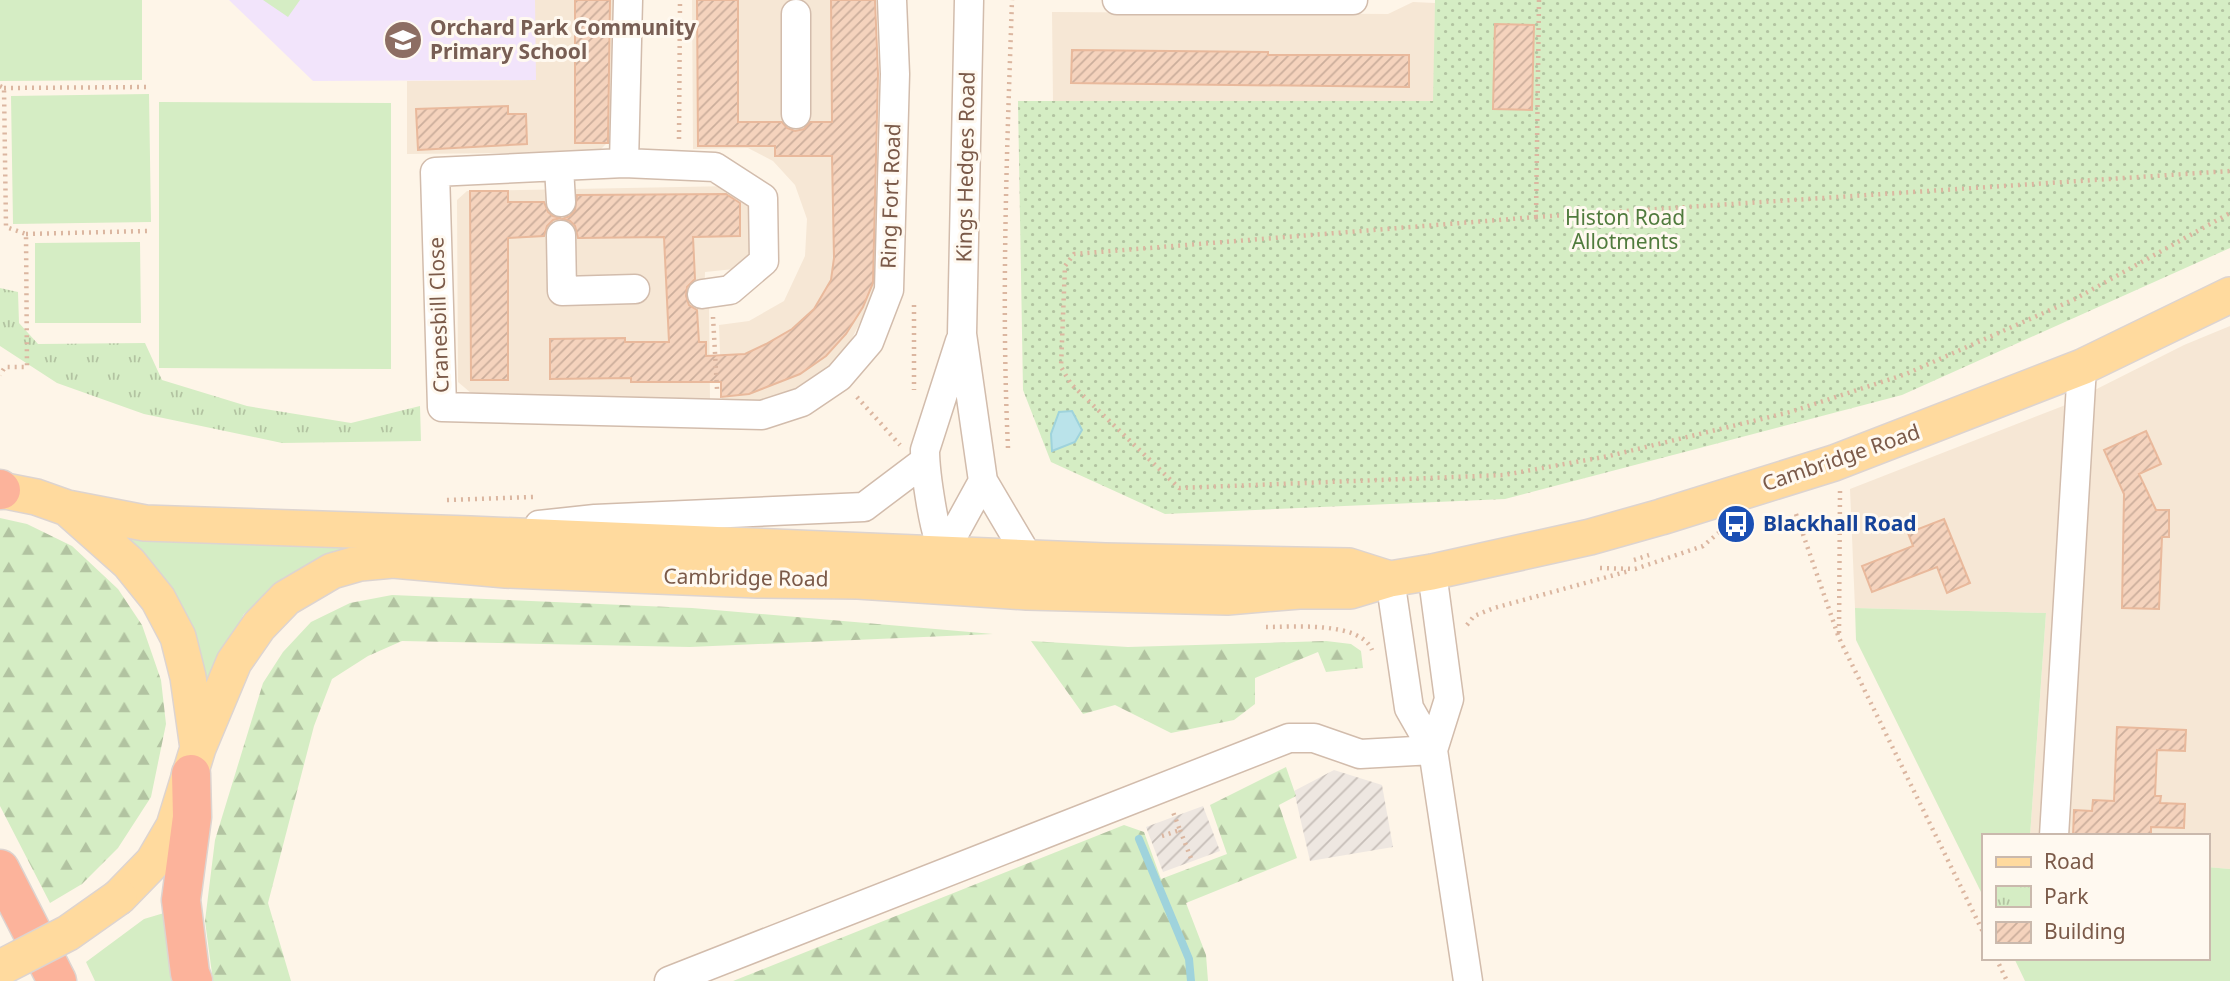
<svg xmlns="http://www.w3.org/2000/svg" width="2230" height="981" font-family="'Noto Sans',sans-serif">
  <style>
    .residential { fill: #f6e7d5 }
    .industrial { fill: url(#industrial-furrows) }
    .education { fill: #f2e4fb }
    .grass { fill: #d5edc4 }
    .forest { fill: url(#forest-firs) }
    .park { fill: url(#park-tufts) }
    .garden { fill: url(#garden-dots) }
    .water { fill: #bae3ea; stroke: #9fd3dc; stroke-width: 2 }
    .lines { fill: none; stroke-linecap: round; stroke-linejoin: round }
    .stream { stroke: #9fd3dc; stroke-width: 8 }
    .building { fill: url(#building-hatch); stroke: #e9b99c; stroke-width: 2 }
    .minor-casing { stroke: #d2bcac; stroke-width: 31 }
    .major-casing { stroke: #ddd4d0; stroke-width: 38 }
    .highway-casing { stroke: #ddd4d0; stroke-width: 41 }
    .path { stroke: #dbb6a0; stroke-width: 4.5; stroke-dasharray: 2 5; stroke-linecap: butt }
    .minor { stroke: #fff; stroke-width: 28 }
    .major { stroke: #ffda9e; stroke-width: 35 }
    .highway { stroke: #fcb39b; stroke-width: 38 }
    .major-bridge-casing { stroke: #ddd4d0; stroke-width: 38; stroke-linecap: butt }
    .major-bridge { stroke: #ffda9e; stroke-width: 35 }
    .labels { text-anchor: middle; stroke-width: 6; stroke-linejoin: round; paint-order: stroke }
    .education-label { font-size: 21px; font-weight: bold; fill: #785e54; stroke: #fff9f0; text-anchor: start }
    .street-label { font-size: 21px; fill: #7b5a49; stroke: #fff9f0 }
    .park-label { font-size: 21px; fill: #507b3d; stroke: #fff9f0 }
    .transit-label { font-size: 21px; font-weight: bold; fill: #164399; stroke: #fff9f0; text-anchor: start }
  </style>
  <defs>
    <pattern id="industrial-furrows" width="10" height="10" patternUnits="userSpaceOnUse" patternTransform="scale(1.75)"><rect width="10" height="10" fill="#eee7e1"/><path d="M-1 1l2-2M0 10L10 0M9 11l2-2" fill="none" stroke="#c6beb8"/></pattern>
    <pattern id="forest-firs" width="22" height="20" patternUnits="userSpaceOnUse" patternTransform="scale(1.75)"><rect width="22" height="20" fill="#d5edc4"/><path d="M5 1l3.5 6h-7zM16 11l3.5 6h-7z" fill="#b2c3a1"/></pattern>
    <pattern id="park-tufts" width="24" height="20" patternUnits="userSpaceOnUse" patternTransform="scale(1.75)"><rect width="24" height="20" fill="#d5edc4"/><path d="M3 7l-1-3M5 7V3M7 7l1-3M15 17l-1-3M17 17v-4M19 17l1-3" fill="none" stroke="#b2c3a1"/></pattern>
    <pattern id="garden-dots" width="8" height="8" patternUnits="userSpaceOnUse" patternTransform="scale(1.75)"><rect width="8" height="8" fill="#d5edc4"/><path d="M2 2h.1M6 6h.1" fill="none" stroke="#b2c3a1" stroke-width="1.8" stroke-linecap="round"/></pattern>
    <pattern id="building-hatch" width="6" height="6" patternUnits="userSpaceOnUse" patternTransform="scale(1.75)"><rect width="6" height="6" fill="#f5d3bd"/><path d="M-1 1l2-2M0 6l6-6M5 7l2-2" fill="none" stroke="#cbae9c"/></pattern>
  </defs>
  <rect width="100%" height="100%" fill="#fef5e8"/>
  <path class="residential" d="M 535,0 L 613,0 L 613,137 L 598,152 L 407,154 L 407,81 L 535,80 Z
    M 692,0 L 871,0 L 879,285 L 842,358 L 780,398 L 722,408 L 719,325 L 749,321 L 784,301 L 805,256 L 807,219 L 795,185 L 773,161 L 748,148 L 693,149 Z
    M 1413,2 L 1435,3 L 1434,101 L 1053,102 L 1052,12 L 1388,14 Z
    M 733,186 L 755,204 L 760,248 L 744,268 L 705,272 L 704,303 L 709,303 L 710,400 L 471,393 L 458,382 L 457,200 L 467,191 Z
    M 2230,326 L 2230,869 L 2207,867 L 2207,836 L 2030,836 L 2046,613 L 1855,608 L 1850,489 L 2063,406 L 2184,345 Z"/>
  <path class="industrial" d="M 1334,770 L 1382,785 L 1393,847 L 1310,861 L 1294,791 Z
    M 1203,806 L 1220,851 L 1163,872 L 1146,827 Z"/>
  <path class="education" d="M 229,0 L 535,0 L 536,80 L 313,81 Z"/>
  <path class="grass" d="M 0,0 L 142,0 L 142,80 L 0,81 Z
    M 263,0 L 300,0 L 288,17 Z
    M 149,94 L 151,222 L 13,224 L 11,96 Z
    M 159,102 L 391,103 L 391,369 L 159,368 Z
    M 140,242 L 141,323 L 35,323 L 35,243 Z
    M 125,535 L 378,545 L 345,552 L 294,573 L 244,614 L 225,647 L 206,697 L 124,540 Z
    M 1855,608 L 2046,613 L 2030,836 L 1983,836 L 1983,896 L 1856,640 Z
    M 2207,867 L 2230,869 L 2230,981 L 2025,981 L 2014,958 L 2207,958 Z
    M 164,913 L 171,981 L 95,981 L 86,962 L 144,919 Z"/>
  <path class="forest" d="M 0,518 L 27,524 L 72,546 L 118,589 L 142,625 L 161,680 L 166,724 L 151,797 L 118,848 L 82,884 L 50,903 L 0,806 Z
    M 392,595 L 692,608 L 993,634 L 690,647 L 402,641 L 368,656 L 332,679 L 314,726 L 268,903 L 291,981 L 213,981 L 205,921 L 215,840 L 263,683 L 283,652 L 311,622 L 350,603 Z
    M 1031,641 L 1128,647 L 1326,641 L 1351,644 L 1361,651 L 1363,668 L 1326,672 L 1318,652 L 1255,678 L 1255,704 L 1234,720 L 1171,733 L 1115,705 L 1083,714 Z
    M 1286,767 L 1296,796 L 1279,805 L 1297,858 L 1186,903 L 1206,955 L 1208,981 L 733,981 L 1124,825 L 1144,832 L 1161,879 L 1227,854 L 1210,805 Z"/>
  <path class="park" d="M 0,288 L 18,292 L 19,323 L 38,344 L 145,343 L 162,380 L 247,406 L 351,423 L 420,406 L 421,441 L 282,443 L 144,414 L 57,383 L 0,346 Z"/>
  <path class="garden" d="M 1435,0 L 2230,0 L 2230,248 L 1902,395 L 1505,499 L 1165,514 L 1051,462 L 1023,390 L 1018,101 L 1433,101 Z"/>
  <path class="water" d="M 1072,411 L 1082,430 L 1075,442 L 1052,451 L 1051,434 L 1059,412 Z"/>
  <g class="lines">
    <path class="stream" d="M 1139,839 L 1189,959 L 1191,981"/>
  </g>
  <path class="building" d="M 575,0 L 610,0 L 608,143 L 575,143 Z
    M 697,0 L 738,0 L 738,122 L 782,122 L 787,128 L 795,131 L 804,129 L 810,122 L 832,122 L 831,0 L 875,0 L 878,74 L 873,283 L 863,307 L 846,334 L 826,356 L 800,374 L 749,394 L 721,397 L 721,382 L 631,382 L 631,378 L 550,379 L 550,339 L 625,338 L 625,342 L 669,342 L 664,237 L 578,238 L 575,226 L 570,221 L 562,219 L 570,216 L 575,210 L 577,195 L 726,194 L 740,203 L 740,236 L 693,237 L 695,279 L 687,287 L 686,296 L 689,305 L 697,310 L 699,342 L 706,342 L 706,356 L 745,354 L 766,344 L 792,329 L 814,309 L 831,280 L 834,258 L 832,156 L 775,156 L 775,146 L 698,146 Z
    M 1495,24 L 1534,25 L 1532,110 L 1493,109 Z
    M 1072,50 L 1268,52 L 1268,55 L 1409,55 L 1409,87 L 1071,83 Z
    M 508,106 L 508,114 L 526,114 L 527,144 L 418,150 L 416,109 Z
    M 470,191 L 508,191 L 508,202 L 544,202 L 548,212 L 553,216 L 561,218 L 553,220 L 547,226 L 544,236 L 508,238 L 508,380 L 471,380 Z
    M 2146,431 L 2161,464 L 2139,474 L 2156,510 L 2169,510 L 2169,537 L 2162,537 L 2159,609 L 2122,608 L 2124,494 L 2104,450 Z
    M 1944,519 L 1970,583 L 1947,593 L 1937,567 L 1872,592 L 1862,566 L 1913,546 L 1908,533 Z
    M 2117,727 L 2186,730 L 2185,751 L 2157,750 L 2155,796 L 2161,796 L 2160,803 L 2185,804 L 2184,828 L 2151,827 L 2151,836 L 2073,836 L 2074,810 L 2092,811 L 2093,800 L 2114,801 Z"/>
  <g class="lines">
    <defs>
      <path id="minor" d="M 628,0 L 624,163 L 435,172 L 442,407 L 762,415 L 802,402 L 839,377 L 869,342 L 889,290 L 895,74 L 892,0
        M 969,0 L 962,334 L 983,481 L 1028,557
        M 1117,0 L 1353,0
        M 796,114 L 796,14
        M 624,163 L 715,167 L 763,198 L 764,261 L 730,290 L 702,294
        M 559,167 L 561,202
        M 561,235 L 562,291 L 635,289
        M 539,525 L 595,519 L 864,507 L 925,461
        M 939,561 L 983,481
        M 960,565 C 956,562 949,559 946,555 C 934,541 925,469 925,450 L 960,341
        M 1432,572 L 1449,699 L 1433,750
        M 1390,579 L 1409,708 L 1433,750 L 1468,981
        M 2054,836 L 2082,367
        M 669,981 L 1289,738 L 1314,738 L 1360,754 L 1433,750"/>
      <path id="major" d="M 0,490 L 36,497 L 67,508 L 129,563 L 158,599 L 178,637 L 188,677 L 198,748 L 174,826 L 153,862 L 119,897
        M 67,508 L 145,523 L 470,534 L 1105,561 L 1349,566 L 1390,579
        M 198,748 L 234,662 L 259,626 L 286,598 L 332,571 L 360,563 L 393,560 L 506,570 L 758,580 L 858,581 L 1027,592 L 1227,597 L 1299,591 L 1350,591 L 1390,579 L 1432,572 L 1590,537 L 1661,517 L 1834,463 L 2082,367 L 2230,295"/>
      <path id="highway" d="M 0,489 L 1,490
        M 191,774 L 192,817 L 181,900 L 190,973 L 193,981
        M 0,869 L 57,981"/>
    </defs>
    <use href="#minor" class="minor-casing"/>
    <use href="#major" class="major-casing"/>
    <use href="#highway" class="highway-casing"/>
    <path class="path" d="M 1539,0 L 1536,217 L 2230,171
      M 0,86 L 4,88 L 6,227 L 26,234 L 27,367 L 5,367 L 0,375
      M 4,88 L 150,87
      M 679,139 L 680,0
      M 1536,217 L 1074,254 L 1065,266 L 1061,367 L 1071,384 L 1179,488 L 1504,475 L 1609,456 L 1790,412 L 1906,374 L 2075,299 L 2230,213
      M 26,234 L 147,231
      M 914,305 L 914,390
      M 713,317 L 717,389
      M 857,397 L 900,445
      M 1008,448 C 1001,299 1007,149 1012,0
      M 447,500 L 533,497
      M 1796,514 L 1839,638 L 1983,932
      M 1634,560 L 1649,555
      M 1600,568 L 1635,569 L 1703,546 L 1722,530
      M 1467,625 L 1474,616 L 1494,608 L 1629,571
      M 1266,627 C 1293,627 1360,621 1372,650
      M 1839,633 L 1840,491
      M 1180,830 L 1192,861
      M 1162,836 L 1180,830 L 1173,812
      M 1996,958 L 2007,981"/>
    <use href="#minor" class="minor"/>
    <use href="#major" class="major"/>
    <use href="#highway" class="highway"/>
    <defs>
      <path id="major-bridge" d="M 0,968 L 68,933 L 119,897"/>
    </defs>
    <use href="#major-bridge" class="major-bridge-casing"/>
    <use href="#major-bridge" class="major-bridge"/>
  </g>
  <defs>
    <symbol id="school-disc" viewBox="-11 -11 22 22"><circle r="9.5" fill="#8d6e63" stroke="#fff9f0"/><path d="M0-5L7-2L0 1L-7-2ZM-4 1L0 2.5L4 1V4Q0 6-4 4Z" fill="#fff"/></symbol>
    <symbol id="bus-disc" viewBox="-11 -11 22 22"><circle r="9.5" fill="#1a4fb4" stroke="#fff9f0"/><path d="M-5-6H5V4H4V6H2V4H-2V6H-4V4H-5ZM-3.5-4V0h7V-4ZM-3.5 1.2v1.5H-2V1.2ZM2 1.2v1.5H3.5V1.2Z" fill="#fff"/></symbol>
  </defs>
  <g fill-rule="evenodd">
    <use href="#school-disc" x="381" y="18" width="44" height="44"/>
    <use href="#bus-disc" x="1714" y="502" width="44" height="44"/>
  </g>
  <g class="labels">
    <g class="education-label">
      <text x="430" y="35">Orchard Park Community<tspan x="430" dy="24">Primary School</tspan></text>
    </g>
    <g class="street-label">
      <text transform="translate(966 167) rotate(-89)" y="7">Kings Hedges Road</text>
      <text transform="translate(891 196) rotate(-88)" y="7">Ring Fort Road</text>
      <text transform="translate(439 315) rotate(-92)" y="7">Cranesbill Close</text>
      <text transform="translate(1841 458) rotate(-19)" y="7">Cambridge Road</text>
      <text transform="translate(746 578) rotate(1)" y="7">Cambridge Road</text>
    </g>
    <g class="park-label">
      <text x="1625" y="225">Histon Road<tspan x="1625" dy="24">Allotments</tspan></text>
    </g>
    <g class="transit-label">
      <text x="1763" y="531">Blackhall Road</text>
    </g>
  </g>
  <rect x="1982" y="834" width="228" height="126" fill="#fff9f0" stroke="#cab9ad" stroke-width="2"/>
  <rect x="1996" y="857" width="35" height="10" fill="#ffda9e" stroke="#cab9ad" stroke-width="2"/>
  <text x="2044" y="869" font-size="21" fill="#7b5a49">Road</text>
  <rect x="1996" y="886" width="35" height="21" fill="url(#park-tufts)" stroke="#cab9ad" stroke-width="2"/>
  <text x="2044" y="904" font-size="21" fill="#7b5a49">Park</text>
  <rect x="1996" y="922" width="35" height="21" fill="url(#building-hatch)" stroke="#cab9ad" stroke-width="2"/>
  <text x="2044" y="939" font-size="21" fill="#7b5a49">Building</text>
</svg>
